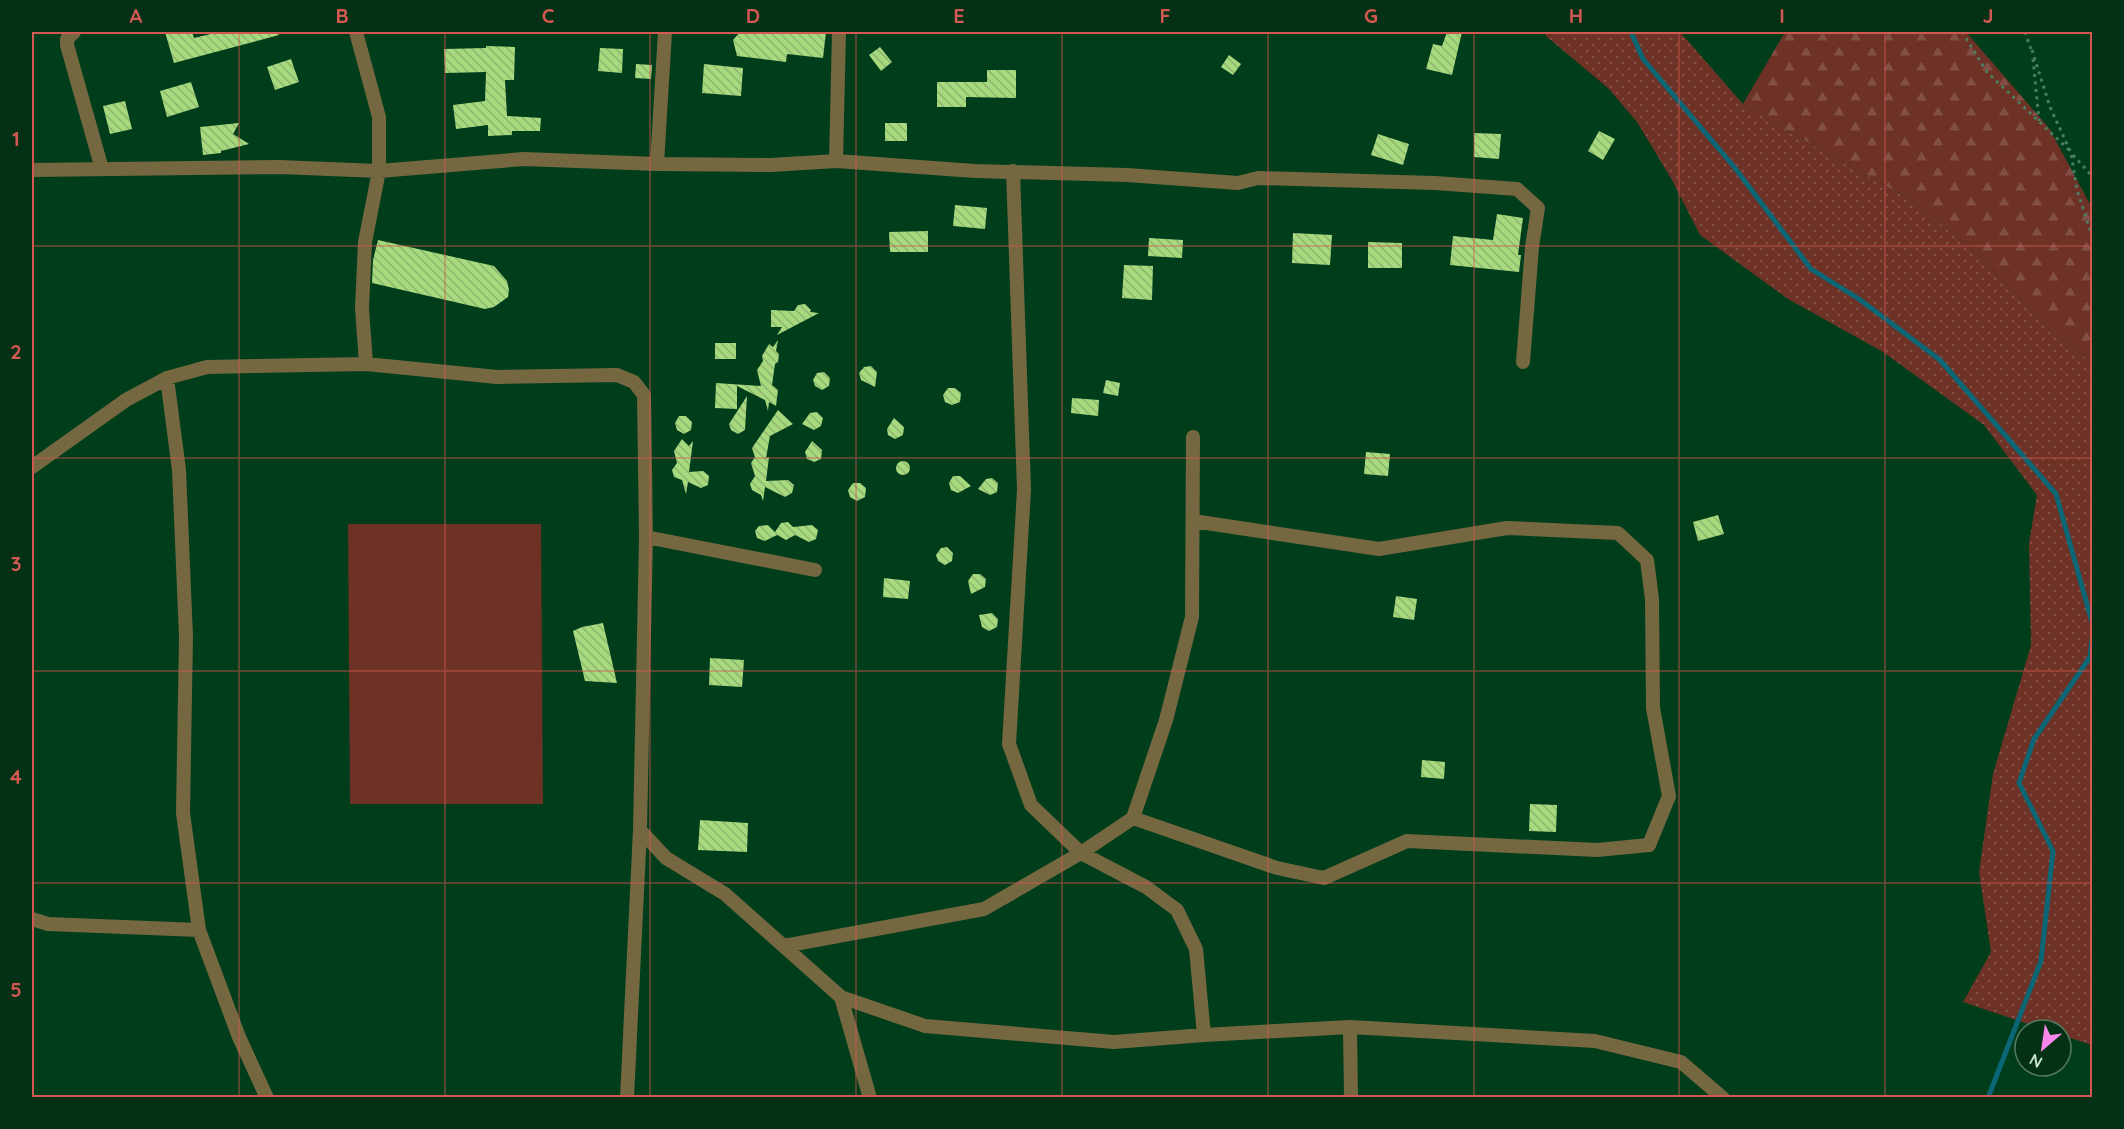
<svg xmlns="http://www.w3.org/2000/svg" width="2124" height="1129" font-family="Quicksand,sans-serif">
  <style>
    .grass { fill: url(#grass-dots) }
    .forest { fill: url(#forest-firs) }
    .garden { fill: #6e3125 }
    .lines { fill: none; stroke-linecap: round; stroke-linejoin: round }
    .stream { stroke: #0b6675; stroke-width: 5 }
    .building { fill: url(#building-back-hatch) }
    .path { stroke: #4c7d60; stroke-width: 3; stroke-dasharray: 3 4.5; stroke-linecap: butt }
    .street { stroke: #756840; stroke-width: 14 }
    .grid { fill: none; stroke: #d35852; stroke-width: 1.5; stroke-opacity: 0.55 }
    .neatline { fill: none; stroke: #d35852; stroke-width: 2 }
    .grid-label { font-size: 20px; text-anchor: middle; font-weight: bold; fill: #d35852 }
  </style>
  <defs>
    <pattern id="grass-dots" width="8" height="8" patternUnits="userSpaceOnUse" patternTransform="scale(1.5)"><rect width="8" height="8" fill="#6e3125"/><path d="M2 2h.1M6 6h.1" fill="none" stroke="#814f44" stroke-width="1.8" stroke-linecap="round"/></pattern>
    <pattern id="forest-firs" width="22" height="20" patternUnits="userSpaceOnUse" patternTransform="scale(1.5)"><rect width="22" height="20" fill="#6e3125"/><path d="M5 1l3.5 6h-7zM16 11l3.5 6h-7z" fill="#814f44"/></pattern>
    <pattern id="building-back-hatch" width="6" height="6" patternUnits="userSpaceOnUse" patternTransform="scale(1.5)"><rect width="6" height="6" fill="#a7da7e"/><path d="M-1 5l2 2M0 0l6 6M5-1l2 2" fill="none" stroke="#8cb56e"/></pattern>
  </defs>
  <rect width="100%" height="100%" fill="#003d1b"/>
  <path class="grass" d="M 1544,32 L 1680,32 L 1743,104 L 1833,157 L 1912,200 L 1982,258 L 2050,330 L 2092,362 L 2092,781 L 2090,789 L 2092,1045 L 2061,1035 L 2061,1030 L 2046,1030 L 1963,1002 L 1991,952 L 1979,872 L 1993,774 L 2031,645 L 2029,543 L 2037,495 L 1984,425 L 1883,352 L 1788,299 L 1700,235 L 1672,180 L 1637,122 L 1608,88 L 1547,37 Z"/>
  <path class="forest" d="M 1785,32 L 1966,32 L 2049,128 L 2092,208 L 2092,362 L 2050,330 L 1982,258 L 1912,200 L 1833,157 L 1743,104 Z"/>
  <path class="garden" d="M 348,524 L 541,524 L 543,804 L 350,804 Z"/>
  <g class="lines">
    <path class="stream" d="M 1631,32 L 1643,59 L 1735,168 L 1811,269 L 1859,299 L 1940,360 L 2056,494 L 2092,622
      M 1988,1098 L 2041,961 L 2053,851 L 2019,783 L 2034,739 L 2090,657 L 2092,639"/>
  </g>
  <path class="building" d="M 165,32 L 192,32 L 194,38 L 219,32 L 278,32 L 279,35 L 174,63 Z
    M 740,32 L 826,32 L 823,58 L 787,54 L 786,62 L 737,56 L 733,40 Z
    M 1447,32 L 1462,32 L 1452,75 L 1426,69 L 1433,44 L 1442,46 Z
    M 486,46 L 515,47 L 514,80 L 505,80 L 507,116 L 541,118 L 540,131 L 512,131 L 512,135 L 488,136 L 488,125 L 456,129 L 453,105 L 485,101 L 486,72 L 445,73 L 444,49 L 486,48 Z
    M 880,47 L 892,62 L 881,71 L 869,55 Z
    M 600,48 L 623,49 L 622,73 L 598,71 Z
    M 1229,55 L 1241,64 L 1233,75 L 1221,67 Z
    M 291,59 L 299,82 L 275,90 L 267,67 Z
    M 636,64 L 652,65 L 651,79 L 635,78 Z
    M 704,64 L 743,68 L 741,96 L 702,93 Z
    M 987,70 L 1016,70 L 1016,98 L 966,97 L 966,107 L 937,107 L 937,82 L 987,82 Z
    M 191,82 L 199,107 L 167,117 L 160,91 Z
    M 125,101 L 132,129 L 110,134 L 103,106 Z
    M 239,123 L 233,134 L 249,144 L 221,151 L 221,153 L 203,155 L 200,127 Z
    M 885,123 L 907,123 L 907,141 L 885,141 Z
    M 1599,131 L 1615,139 L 1603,160 L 1588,151 Z
    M 1474,133 L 1501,134 L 1499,159 L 1474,157 Z
    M 1378,134 L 1409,144 L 1403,165 L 1371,155 Z
    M 955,205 L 987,208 L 985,229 L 953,226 Z
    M 1497,214 L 1523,218 L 1518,255 L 1521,255 L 1519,272 L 1450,265 L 1453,236 L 1493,240 Z
    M 928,231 L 928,252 L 890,252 L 889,232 Z
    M 1293,233 L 1332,235 L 1330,265 L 1292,263 Z
    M 1149,238 L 1183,240 L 1182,258 L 1148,256 Z
    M 378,240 L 494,266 L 507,281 L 509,290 L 508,297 L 494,307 L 485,309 L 372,283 L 373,260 Z
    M 1368,242 L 1402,243 L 1402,268 L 1368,268 Z
    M 1124,265 L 1153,266 L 1152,300 L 1122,298 Z
    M 805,304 L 811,310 L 810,312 L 819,313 L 777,335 L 782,327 L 771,327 L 771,310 L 794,311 L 798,305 Z
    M 778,340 L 776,351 L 779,354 L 778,362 L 775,364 L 772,385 L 778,390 L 776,406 L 769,402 L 768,411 L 765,400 L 737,386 L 737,409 L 715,408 L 716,383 L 761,386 L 757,370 L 763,361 L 762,356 L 769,344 L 773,347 Z
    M 715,343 L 736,343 L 736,359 L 715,359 Z
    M 871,366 L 877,372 L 875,387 L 861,380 L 859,373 L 864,367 Z
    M 824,372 L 830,378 L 829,386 L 822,390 L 815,386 L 813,380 L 817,373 Z
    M 1106,380 L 1120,383 L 1118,396 L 1103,393 Z
    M 948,388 L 955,388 L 961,393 L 960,402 L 952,405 L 945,402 L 943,395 Z
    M 747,396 L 745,430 L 738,434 L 731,430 L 729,424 Z
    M 1072,398 L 1099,400 L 1098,416 L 1071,413 Z
    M 778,410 L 793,424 L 770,436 L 766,458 L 769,457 L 766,481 L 788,480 L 794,485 L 792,493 L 785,497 L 765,487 L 763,501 L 761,495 L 752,490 L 750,484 L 755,476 L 751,463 L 755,457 L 752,448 Z
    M 817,412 L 823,418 L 821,426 L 814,430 L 802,424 L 810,413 Z
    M 679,416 L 686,416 L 692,422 L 691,430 L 684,434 L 677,430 L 675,423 Z
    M 894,418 L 904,427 L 903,435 L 895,439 L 888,435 L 887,429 Z
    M 682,439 L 689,446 L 693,441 L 689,472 L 703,471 L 709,476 L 708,485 L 701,488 L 688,482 L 686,494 L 682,480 L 674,477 L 672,470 L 677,463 L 674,451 Z
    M 812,441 L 822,450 L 821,459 L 814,462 L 807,459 L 805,452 Z
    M 1366,452 L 1390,454 L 1388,476 L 1364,474 Z
    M896 468a7 7 0 1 1 14 0a7 7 0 1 1-14 0Z
    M 953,476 L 960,476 L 971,486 L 958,493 L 951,490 L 949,483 Z
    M 992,478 L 998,483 L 997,492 L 990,495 L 978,489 L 986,479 Z
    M 853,483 L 860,483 L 866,488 L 865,497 L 857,501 L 850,497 L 848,490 Z
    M 1718,515 L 1724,534 L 1698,541 L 1693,522 Z
    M 788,522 L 793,527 L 812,525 L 818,530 L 816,539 L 809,542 L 795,535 L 786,540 L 777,535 L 765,541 L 757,538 L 755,531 L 759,526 L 768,525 L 775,532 L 781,523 Z
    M 947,547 L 953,553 L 952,561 L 945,565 L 938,561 L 936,555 L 941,548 Z
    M 973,574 L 980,574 L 986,579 L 985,587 L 971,594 L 968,581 Z
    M 884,578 L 910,581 L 908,599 L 883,597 Z
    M 1396,596 L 1417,599 L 1414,620 L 1393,617 Z
    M 992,613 L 998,619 L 997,627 L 989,631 L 982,627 L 979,615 Z
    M 603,623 L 617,683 L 585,681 L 573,631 L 582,627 Z
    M 710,658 L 744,660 L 742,687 L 709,685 Z
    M 1422,760 L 1445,762 L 1444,779 L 1421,777 Z
    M 1530,804 L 1557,805 L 1556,832 L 1529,831 Z
    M 700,820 L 748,823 L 747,852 L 698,850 Z"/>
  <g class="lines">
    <path class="path" d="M 1962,32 L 1987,72 L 2069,150
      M 2025,32 L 2032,52
      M 2032,50 L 2050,107 L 2071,153 L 2077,190 L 2092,236
      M 2033,59 L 2039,121
      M 2073,155 L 2092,176"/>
    <path class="street" d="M 74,32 L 67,39 L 67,45 L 102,169
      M 356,32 L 379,117 L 379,171 L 365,242 L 362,308 L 366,364
      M 836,161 L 839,32
      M 657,164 L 665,32
      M 32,170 L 279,167 L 379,171 L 524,159 L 657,164 L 771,165 L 836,161 L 975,171 L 1127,175 L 1238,183 L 1258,178 L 1435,183 L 1517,189 L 1538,208 L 1532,247 L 1523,362
      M 1013,171 L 1024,490 L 1009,744 L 1031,805 L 1081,853 L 1146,887 L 1177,910 L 1196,949 L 1204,1035
      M 167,378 L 179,470 L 186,637 L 183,813 L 199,930 L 239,1037 L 267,1098
      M 32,467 L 126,400 L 167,378 L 207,367 L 366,364 L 497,377 L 617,375 L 634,382 L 644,395 L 646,537 L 640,830 L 666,858 L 725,894 L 841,997 L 925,1026 L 1114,1042 L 1204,1035 L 1350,1027 L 1351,1098
      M 646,537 L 815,570
      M 1133,818 L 1277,868 L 1324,878 L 1407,841 L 1597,850 L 1649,845 L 1669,796 L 1653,708 L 1652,599 L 1647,560 L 1618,533 L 1507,528 L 1379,549 L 1193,521
      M 32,919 L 48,924 L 199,930
      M 784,946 L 984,909 L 1081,853 L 1133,818 L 1166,720 L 1192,617 L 1193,437
      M 841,997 L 870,1098
      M 1350,1027 L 1595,1041 L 1681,1062 L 1723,1098
      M 627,1098 L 640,830"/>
  </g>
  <path class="grid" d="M 239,32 L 239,1098M 445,32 L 445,1098M 650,32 L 650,1098M 856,32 L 856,1098M 1062,32 L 1062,1098M 1268,32 L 1268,1098M 1474,32 L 1474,1098M 1679,32 L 1679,1098M 1885,32 L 1885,1098M 32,246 L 2092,246M 32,458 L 2092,458M 32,671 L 2092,671M 32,883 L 2092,883"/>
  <rect width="2124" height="1129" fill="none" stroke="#043016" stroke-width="66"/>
  <g transform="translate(2043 1048) rotate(209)"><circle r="28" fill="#043016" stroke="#547961" stroke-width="1.5"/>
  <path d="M0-4.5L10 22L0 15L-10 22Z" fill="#f987e9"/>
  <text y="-9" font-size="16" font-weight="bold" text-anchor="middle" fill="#cbe7d2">N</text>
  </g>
  <rect x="33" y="33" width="2058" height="1063" class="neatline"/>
  <g class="grid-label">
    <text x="136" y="23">A</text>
    <text x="342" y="23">B</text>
    <text x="548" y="23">C</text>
    <text x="753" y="23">D</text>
    <text x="959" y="23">E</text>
    <text x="1165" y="23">F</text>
    <text x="1371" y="23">G</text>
    <text x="1576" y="23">H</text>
    <text x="1782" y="23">I</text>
    <text x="1988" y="23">J</text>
    <text x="16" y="146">1</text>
    <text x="16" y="359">2</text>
    <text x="16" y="571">3</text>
    <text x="16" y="784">4</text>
    <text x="16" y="997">5</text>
  </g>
</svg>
